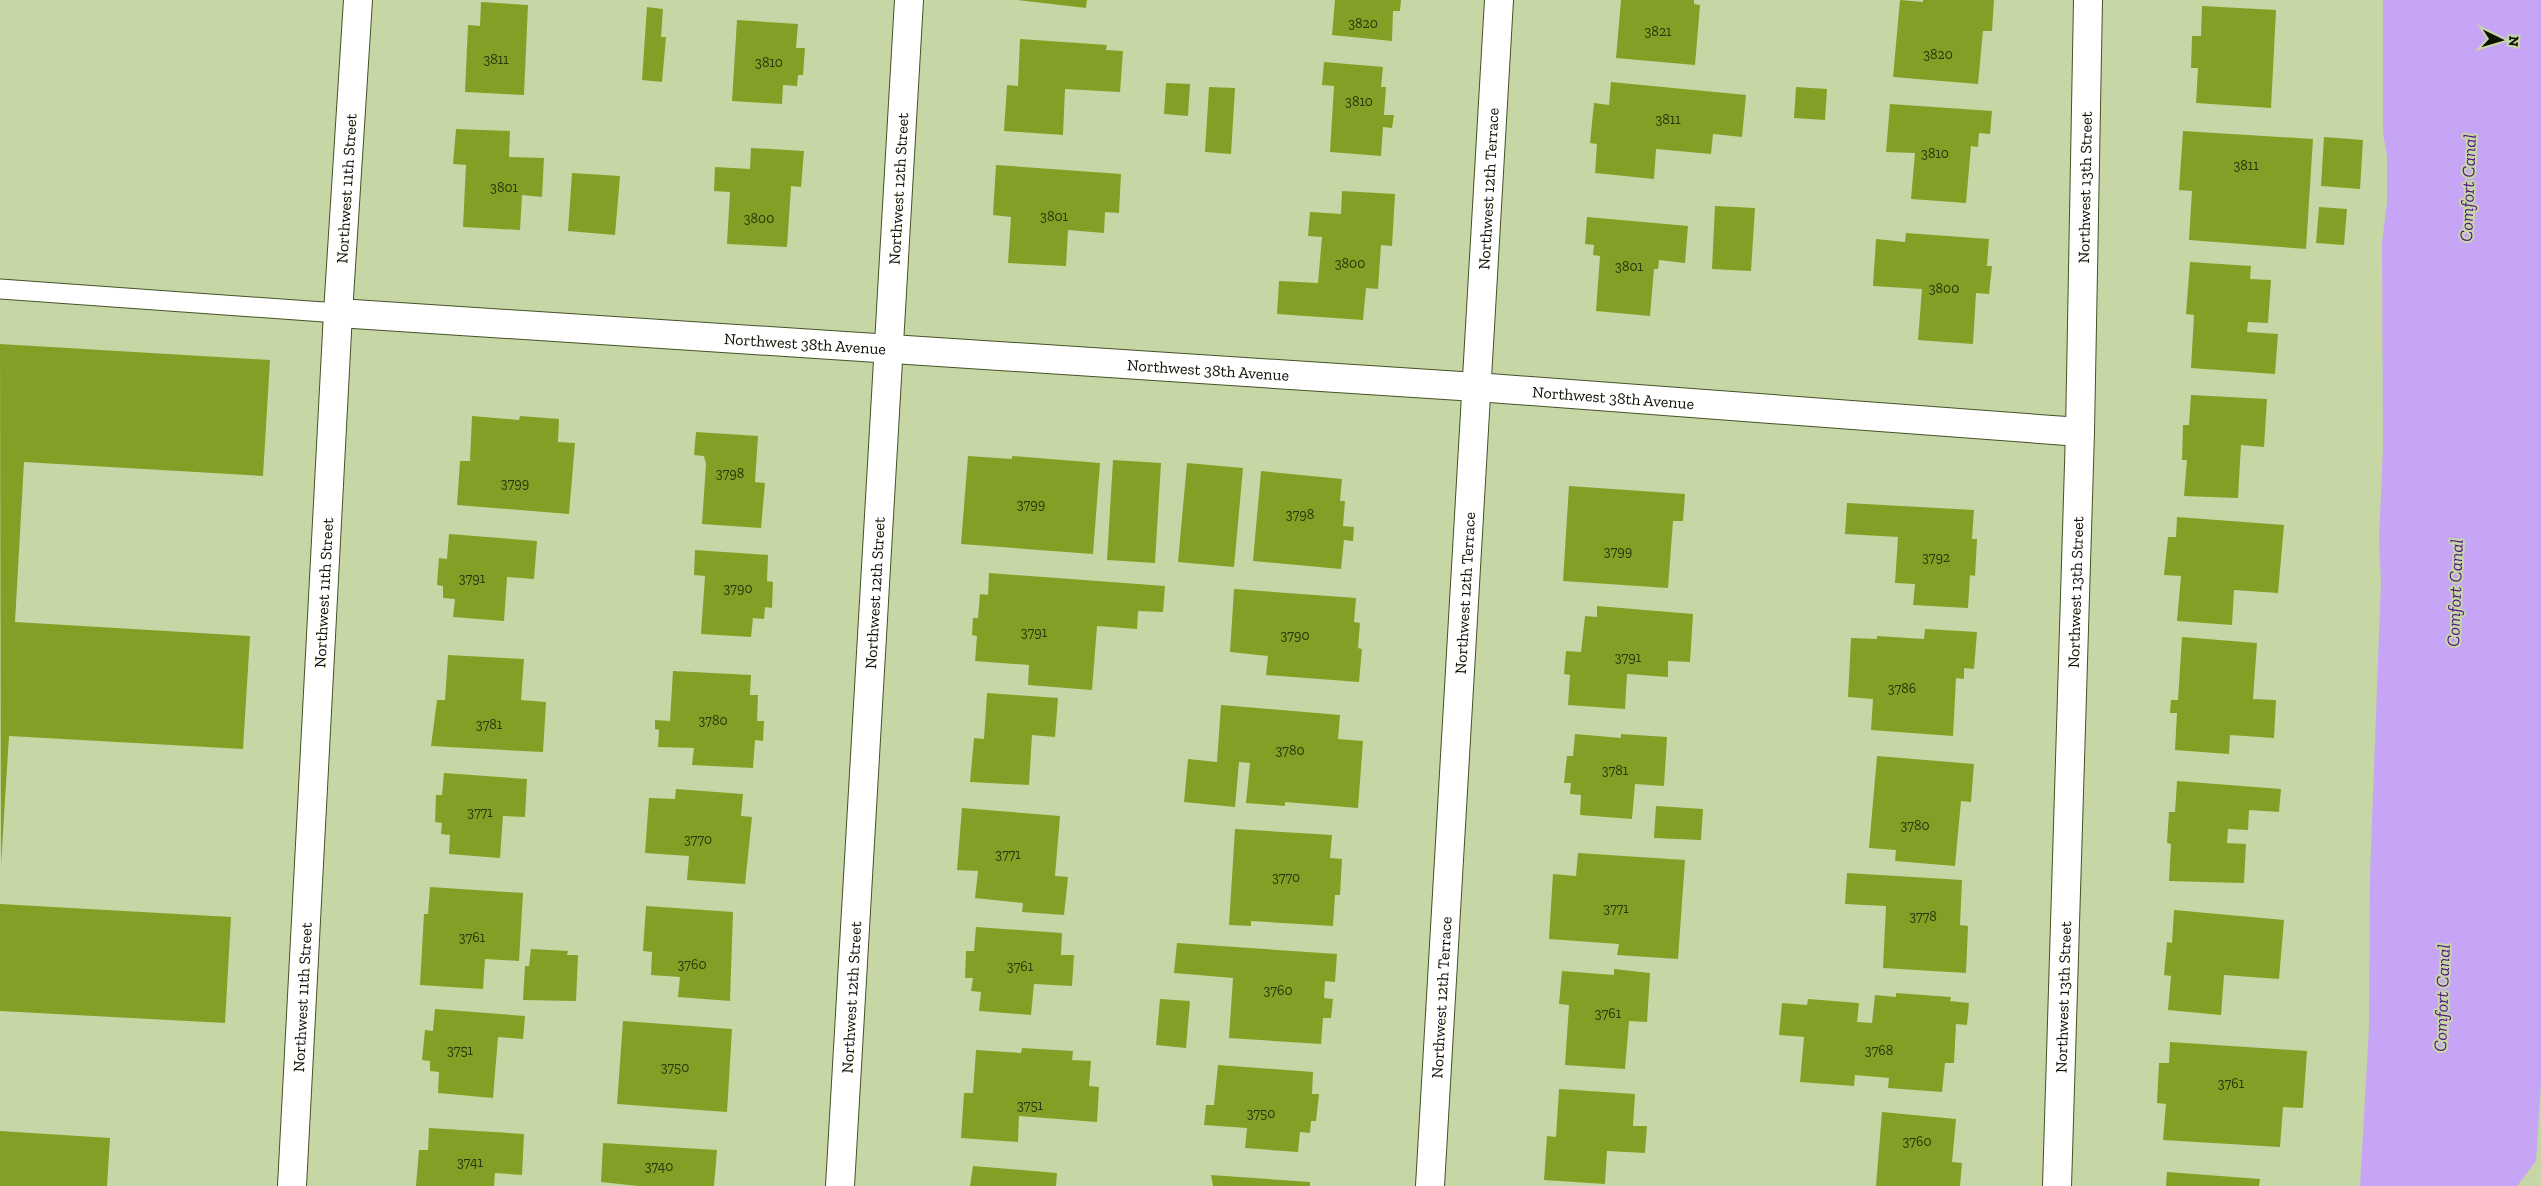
<svg xmlns="http://www.w3.org/2000/svg" width="2541" height="1186" font-family="'Zilla Slab',serif">
  <style>
    .water { fill: #c6a5f6 }
    .building { fill: #83a026 }
    .lines { fill: none; stroke-linecap: round; stroke-linejoin: round }
    .service-casing { stroke: #455225; stroke-width: 21 }
    .minor-casing { stroke: #455225; stroke-width: 30 }
    .tertiary-casing { stroke: #455225; stroke-width: 30 }
    .service { stroke: #fff; stroke-width: 19 }
    .minor { stroke: #fff; stroke-width: 28 }
    .tertiary { stroke: #fff; stroke-width: 28 }
    .labels { text-anchor: middle; stroke-width: 4; stroke-linejoin: round; paint-order: stroke }
    .number-label { font-size: 14px; fill: #2a360b }
    .street-label { font-size: 16px; fill: #0d1202; stroke: #c6d7a5 }
    .water-label { font-size: 18px; font-style: italic; fill: #521088; stroke: #c6d7a5 }
  </style>
  <rect width="100%" height="100%" fill="#c6d7a5"/>
  <path class="water" d="M 2383,0 L 2541,0 L 2541,1082 L 2536,1161 L 2517,1186 L 2360,1186 L 2369,1028 L 2370,875 L 2381,581 L 2379,539 L 2383,448 L 2382,243 L 2387,203 L 2387,156 L 2383,133 Z"/>
  <path class="building" d="M 1017,0 L 1087,0 L 1086,8 Z
    M 1335,0 L 1401,0 L 1400,11 L 1393,11 L 1392,41 L 1332,35 Z
    M 1621,0 L 1694,0 L 1694,4 L 1700,5 L 1695,65 L 1616,58 Z
    M 1900,0 L 1923,2 L 1923,0 L 1994,0 L 1992,31 L 1983,31 L 1978,84 L 1893,77 Z
    M 481,2 L 528,5 L 524,95 L 465,92 L 468,25 L 480,26 Z
    M 2202,6 L 2276,10 L 2271,108 L 2196,103 L 2198,68 L 2191,68 L 2192,36 L 2201,36 Z
    M 647,7 L 663,9 L 661,37 L 666,37 L 662,82 L 642,80 Z
    M 737,20 L 798,24 L 796,48 L 805,48 L 803,75 L 798,75 L 797,86 L 783,85 L 782,104 L 732,101 Z
    M 1020,39 L 1107,45 L 1106,50 L 1123,51 L 1120,92 L 1065,89 L 1063,135 L 1004,131 L 1007,85 L 1018,86 Z
    M 1324,62 L 1383,67 L 1381,87 L 1386,87 L 1384,115 L 1394,115 L 1392,128 L 1383,127 L 1381,156 L 1330,152 L 1334,86 L 1322,85 Z
    M 1611,82 L 1746,95 L 1742,137 L 1713,134 L 1711,154 L 1656,149 L 1654,179 L 1595,173 L 1597,144 L 1590,143 L 1594,103 L 1609,105 Z
    M 1166,83 L 1190,84 L 1188,116 L 1164,114 Z
    M 1209,87 L 1235,88 L 1231,154 L 1205,152 Z
    M 1796,87 L 1827,89 L 1825,120 L 1794,118 Z
    M 1890,104 L 1992,111 L 1990,134 L 1979,133 L 1978,147 L 1971,146 L 1966,203 L 1911,199 L 1915,153 L 1886,152 Z
    M 456,129 L 510,131 L 509,157 L 544,158 L 542,197 L 522,195 L 520,230 L 463,227 L 466,165 L 453,164 Z
    M 2183,131 L 2313,139 L 2306,249 L 2189,240 L 2192,191 L 2179,190 Z
    M 2324,137 L 2363,140 L 2360,189 L 2321,186 Z
    M 751,148 L 804,151 L 801,187 L 791,186 L 787,247 L 727,244 L 730,192 L 714,191 L 715,167 L 750,169 Z
    M 996,165 L 1121,174 L 1119,213 L 1105,212 L 1104,233 L 1068,230 L 1066,266 L 1008,263 L 1011,217 L 993,215 Z
    M 572,173 L 620,176 L 615,235 L 568,231 Z
    M 1342,191 L 1395,194 L 1392,246 L 1381,245 L 1378,289 L 1366,288 L 1363,320 L 1277,314 L 1279,281 L 1318,283 L 1322,237 L 1308,236 L 1310,212 L 1341,214 Z
    M 1715,206 L 1755,208 L 1751,271 L 1712,269 Z
    M 2319,207 L 2347,209 L 2344,245 L 2316,243 Z
    M 1587,217 L 1688,226 L 1685,263 L 1659,260 L 1658,269 L 1654,269 L 1650,316 L 1596,311 L 1600,256 L 1593,255 L 1594,245 L 1585,244 Z
    M 1906,233 L 1989,239 L 1987,266 L 1992,266 L 1989,294 L 1976,293 L 1973,344 L 1918,340 L 1922,289 L 1873,286 L 1876,239 L 1905,242 Z
    M 2190,262 L 2251,266 L 2250,279 L 2271,280 L 2268,323 L 2248,322 L 2247,332 L 2278,334 L 2275,374 L 2191,368 L 2194,315 L 2186,314 Z
    M 0,344 L 270,360 L 263,476 L 24,462 L 15,622 L 250,636 L 243,749 L 9,736 L 1,865 Z
    M 2191,395 L 2267,399 L 2264,447 L 2241,445 L 2238,498 L 2184,496 L 2187,460 L 2182,460 L 2183,425 L 2189,425 Z
    M 472,416 L 519,420 L 520,416 L 559,419 L 558,442 L 575,443 L 569,514 L 457,505 L 460,461 L 470,461 Z
    M 696,432 L 758,436 L 755,482 L 765,483 L 761,528 L 702,524 L 706,464 L 704,456 L 694,455 Z
    M 968,456 L 1012,459 L 1012,456 L 1100,463 L 1093,554 L 961,544 Z
    M 1113,460 L 1161,463 L 1155,563 L 1107,560 Z
    M 1187,463 L 1243,468 L 1234,567 L 1178,562 Z
    M 1261,471 L 1342,479 L 1340,501 L 1345,501 L 1343,526 L 1354,527 L 1353,541 L 1344,540 L 1341,569 L 1253,561 Z
    M 1569,486 L 1685,494 L 1683,521 L 1673,521 L 1668,588 L 1563,581 Z
    M 1847,503 L 1974,510 L 1972,539 L 1977,539 L 1975,576 L 1970,575 L 1968,608 L 1913,605 L 1915,584 L 1895,583 L 1898,537 L 1845,534 Z
    M 2177,517 L 2284,525 L 2278,593 L 2234,590 L 2232,625 L 2177,621 L 2181,576 L 2164,575 L 2168,537 L 2176,537 Z
    M 449,534 L 537,541 L 534,579 L 507,577 L 504,621 L 453,617 L 455,599 L 443,598 L 443,586 L 437,585 L 439,558 L 447,559 Z
    M 695,550 L 768,555 L 767,581 L 773,582 L 772,608 L 765,607 L 764,619 L 753,618 L 751,637 L 701,634 L 705,576 L 694,575 Z
    M 989,573 L 1165,586 L 1163,612 L 1138,611 L 1137,629 L 1097,626 L 1092,690 L 1028,685 L 1029,665 L 975,661 L 977,636 L 972,635 L 973,618 L 978,618 L 980,594 L 988,595 Z
    M 1234,589 L 1356,598 L 1354,622 L 1360,623 L 1358,648 L 1362,649 L 1359,682 L 1266,675 L 1268,656 L 1230,652 Z
    M 1597,606 L 1693,614 L 1690,662 L 1668,661 L 1668,677 L 1627,674 L 1625,709 L 1568,705 L 1570,675 L 1564,674 L 1566,651 L 1581,652 L 1585,616 L 1597,617 Z
    M 1925,629 L 1977,632 L 1974,669 L 1964,668 L 1964,679 L 1956,678 L 1953,736 L 1871,730 L 1873,699 L 1848,697 L 1851,638 L 1877,639 L 1877,636 L 1924,639 Z
    M 2182,637 L 2257,643 L 2253,699 L 2276,700 L 2274,738 L 2230,735 L 2229,754 L 2175,750 L 2177,713 L 2170,713 L 2171,700 L 2178,700 Z
    M 448,655 L 524,659 L 521,700 L 546,702 L 543,752 L 431,746 L 437,700 L 445,700 Z
    M 673,671 L 751,675 L 750,695 L 758,695 L 757,721 L 764,721 L 763,741 L 755,740 L 753,768 L 692,765 L 694,748 L 658,747 L 659,730 L 655,729 L 655,720 L 670,721 Z
    M 987,693 L 1058,698 L 1055,737 L 1032,735 L 1029,785 L 970,782 L 974,738 L 984,739 Z
    M 1221,705 L 1340,715 L 1338,739 L 1363,741 L 1358,808 L 1285,802 L 1285,806 L 1246,803 L 1250,763 L 1239,762 L 1235,807 L 1184,802 L 1188,759 L 1217,762 Z
    M 1575,734 L 1621,738 L 1621,734 L 1667,737 L 1664,786 L 1635,784 L 1632,819 L 1580,815 L 1581,795 L 1570,794 L 1571,783 L 1564,783 L 1567,756 L 1573,756 Z
    M 1877,756 L 1974,764 L 1971,802 L 1961,801 L 1955,866 L 1895,861 L 1896,850 L 1869,848 Z
    M 444,773 L 527,779 L 525,817 L 503,816 L 500,858 L 449,854 L 450,835 L 441,834 L 442,823 L 435,822 L 436,795 L 442,795 Z
    M 2177,781 L 2281,789 L 2279,812 L 2249,810 L 2248,830 L 2228,829 L 2227,843 L 2246,844 L 2244,883 L 2169,881 L 2171,844 L 2167,843 L 2169,812 L 2175,812 Z
    M 676,789 L 743,794 L 741,816 L 752,817 L 745,884 L 687,880 L 689,856 L 645,853 L 649,798 L 675,799 Z
    M 1656,806 L 1703,809 L 1701,840 L 1654,838 Z
    M 962,808 L 1060,816 L 1055,876 L 1068,877 L 1064,915 L 1022,912 L 1023,903 L 975,898 L 978,871 L 957,870 Z
    M 1235,829 L 1332,835 L 1330,858 L 1342,859 L 1340,895 L 1335,895 L 1333,926 L 1251,921 L 1251,926 L 1229,925 Z
    M 1578,853 L 1685,860 L 1678,959 L 1617,955 L 1619,944 L 1549,939 L 1553,874 L 1576,876 Z
    M 1847,873 L 1962,880 L 1960,925 L 1968,926 L 1966,973 L 1883,968 L 1886,906 L 1845,904 Z
    M 430,887 L 523,893 L 519,961 L 485,959 L 483,989 L 420,985 L 424,914 L 428,914 Z
    M 0,904 L 231,917 L 225,1023 L 0,1011 Z
    M 646,906 L 733,912 L 730,1001 L 678,997 L 680,977 L 651,975 L 652,952 L 643,951 Z
    M 2174,910 L 2284,920 L 2279,979 L 2224,975 L 2221,1015 L 2168,1010 L 2171,976 L 2164,975 L 2167,942 L 2172,943 Z
    M 976,927 L 1062,933 L 1061,955 L 1074,955 L 1072,986 L 1034,984 L 1031,1015 L 979,1011 L 981,992 L 971,991 L 973,978 L 965,978 L 966,951 L 974,951 Z
    M 1177,943 L 1337,954 L 1335,982 L 1325,981 L 1324,998 L 1333,999 L 1331,1018 L 1323,1018 L 1321,1044 L 1229,1038 L 1233,978 L 1174,973 Z
    M 531,949 L 568,951 L 567,955 L 578,955 L 576,1001 L 523,1000 L 525,966 L 529,966 Z
    M 1614,969 L 1650,973 L 1647,1022 L 1629,1021 L 1625,1069 L 1565,1065 L 1569,1005 L 1559,1004 L 1562,971 L 1614,975 Z
    M 1896,993 L 1951,997 L 1950,1001 L 1969,1003 L 1967,1025 L 1956,1024 L 1954,1063 L 1945,1063 L 1942,1092 L 1888,1088 L 1889,1078 L 1855,1075 L 1854,1086 L 1800,1082 L 1804,1037 L 1779,1035 L 1782,1003 L 1807,1005 L 1808,999 L 1859,1003 L 1857,1022 L 1872,1023 L 1875,995 L 1896,997 Z
    M 1160,999 L 1190,1001 L 1186,1048 L 1156,1045 Z
    M 435,1009 L 525,1016 L 523,1039 L 498,1037 L 493,1098 L 438,1093 L 439,1072 L 430,1071 L 430,1061 L 422,1060 L 425,1030 L 433,1031 Z
    M 623,1021 L 732,1029 L 727,1112 L 617,1104 Z
    M 2170,1042 L 2307,1051 L 2303,1108 L 2283,1107 L 2280,1147 L 2163,1140 L 2166,1104 L 2157,1103 L 2159,1063 L 2169,1063 Z
    M 1022,1048 L 1073,1051 L 1072,1060 L 1091,1061 L 1089,1086 L 1099,1087 L 1097,1122 L 1019,1116 L 1018,1142 L 961,1138 L 964,1093 L 973,1093 L 976,1050 L 1021,1053 Z
    M 1218,1065 L 1313,1072 L 1312,1094 L 1319,1094 L 1316,1121 L 1311,1121 L 1310,1133 L 1300,1132 L 1298,1152 L 1245,1148 L 1247,1128 L 1204,1125 L 1206,1105 L 1214,1105 Z
    M 1559,1089 L 1635,1094 L 1633,1126 L 1647,1126 L 1645,1153 L 1607,1151 L 1605,1184 L 1544,1180 L 1547,1136 L 1556,1137 Z
    M 1882,1112 L 1956,1119 L 1952,1162 L 1962,1163 L 1960,1186 L 1876,1186 Z
    M 429,1128 L 524,1134 L 522,1175 L 495,1173 L 494,1186 L 416,1186 L 419,1150 L 428,1150 Z
    M 0,1131 L 110,1138 L 107,1186 L 0,1186 Z
    M 603,1143 L 717,1150 L 714,1186 L 638,1186 L 601,1182 Z
    M 973,1166 L 1057,1173 L 1056,1186 L 970,1186 Z
    M 2167,1172 L 2260,1179 L 2259,1186 L 2166,1186 Z
    M 1211,1175 L 1310,1182 L 1310,1186 L 1213,1186 Z"/>
  <g class="lines">
    <defs>
      <path id="service" d="M 0,289 L 338,313"/>
      <g id="minor">
        <path id="s1" d="M 338,313 L 1476,387 L 2080,432"/>
        <path id="s2" d="M 840,1186 L 909,0"/>
        <path id="s3" d="M 1430,1186 L 1499,0"/>
        <path id="s4" d="M 2057,1186 L 2080,432 L 2088,0"/>
      </g>
      <g id="tertiary">
        <path id="s5" d="M 292,1186 L 338,313 L 358,0"/>
      </g>
    </defs>
    <use href="#service" class="service-casing"/>
    <use href="#minor" class="minor-casing"/>
    <use href="#tertiary" class="tertiary-casing"/>
    <use href="#service" class="service"/>
    <use href="#minor" class="minor"/>
    <use href="#tertiary" class="tertiary"/>
  </g>
  <g class="labels">
    <g class="number-label">
      <text x="1363" y="28">3820</text>
      <text x="1658" y="36">3821</text>
      <text x="1938" y="59">3820</text>
      <text x="496" y="64">3811</text>
      <text x="769" y="67">3810</text>
      <text x="1359" y="106">3810</text>
      <text x="1668" y="124">3811</text>
      <text x="1935" y="158">3810</text>
      <text x="2246" y="170">3811</text>
      <text x="504" y="192">3801</text>
      <text x="1054" y="221">3801</text>
      <text x="759" y="223">3800</text>
      <text x="1350" y="268">3800</text>
      <text x="1629" y="271">3801</text>
      <text x="1944" y="293">3800</text>
      <text x="730" y="478">3798</text>
      <text x="515" y="488">3799</text>
      <text x="1031" y="509">3799</text>
      <text x="1300" y="519">3798</text>
      <text x="1618" y="556">3799</text>
      <text x="1936" y="562">3792</text>
      <text x="472" y="583">3791</text>
      <text x="738" y="593">3790</text>
      <text x="1034" y="637">3791</text>
      <text x="1295" y="640">3790</text>
      <text x="1628" y="662">3791</text>
      <text x="1902" y="693">3786</text>
      <text x="713" y="725">3780</text>
      <text x="489" y="729">3781</text>
      <text x="1290" y="755">3780</text>
      <text x="1615" y="775">3781</text>
      <text x="480" y="817">3771</text>
      <text x="1915" y="830">3780</text>
      <text x="698" y="844">3770</text>
      <text x="1008" y="859">3771</text>
      <text x="1286" y="882">3770</text>
      <text x="1616" y="913">3771</text>
      <text x="1923" y="921">3778</text>
      <text x="472" y="942">3761</text>
      <text x="692" y="969">3760</text>
      <text x="1020" y="971">3761</text>
      <text x="1278" y="995">3760</text>
      <text x="1608" y="1018">3761</text>
      <text x="460" y="1055">3751</text>
      <text x="1879" y="1055">3768</text>
      <text x="675" y="1072">3750</text>
      <text x="2231" y="1088">3761</text>
      <text x="1030" y="1110">3751</text>
      <text x="1261" y="1118">3750</text>
      <text x="1917" y="1146">3760</text>
      <text x="470" y="1167">3741</text>
      <text x="659" y="1171">3740</text>
    </g>
    <g class="street-label">
      <text dy="6" stroke="none"><textPath href="#s4" startOffset="999">Northwest 13th Street</textPath></text>
      <text dy="6" stroke="none"><textPath href="#s5" startOffset="999">Northwest 11th Street</textPath></text>
      <text dy="6" stroke="none"><textPath href="#s2" startOffset="999">Northwest 12th Street</textPath></text>
      <text dy="6" stroke="none"><textPath href="#s3" startOffset="999">Northwest 12th Terrace</textPath></text>
      <text dy="6" stroke="none"><textPath href="#s1" startOffset="468">Northwest 38th Avenue</textPath></text>
      <text dy="6" stroke="none"><textPath href="#s1" startOffset="872">Northwest 38th Avenue</textPath></text>
      <text dy="6" stroke="none"><textPath href="#s1" startOffset="1278">Northwest 38th Avenue</textPath></text>
      <text dy="6" stroke="none"><textPath href="#s5" startOffset="594">Northwest 11th Street</textPath></text>
      <text dy="6" stroke="none"><textPath href="#s2" startOffset="594">Northwest 12th Street</textPath></text>
      <text dy="6" stroke="none"><textPath href="#s3" startOffset="594">Northwest 12th Terrace</textPath></text>
      <text dy="6" stroke="none"><textPath href="#s4" startOffset="594">Northwest 13th Street</textPath></text>
      <text dy="6" stroke="none"><textPath href="#s5" startOffset="189">Northwest 11th Street</textPath></text>
      <text dy="6" stroke="none"><textPath href="#s2" startOffset="189">Northwest 12th Street</textPath></text>
      <text dy="6" stroke="none"><textPath href="#s3" startOffset="189">Northwest 12th Terrace</textPath></text>
      <text dy="6" stroke="none"><textPath href="#s4" startOffset="189">Northwest 13th Street</textPath></text>
    </g>
    <g class="water-label">
      <text transform="translate(2468 188) rotate(-88)" y="6">Comfort Canal</text>
      <text transform="translate(2455 593) rotate(-88)" y="6">Comfort Canal</text>
      <text transform="translate(2442 998) rotate(-88)" y="6">Comfort Canal</text>
    </g>
  </g>
  <g transform="translate(2501 40) rotate(95)" stroke="#c6d7a5" stroke-width="4" paint-order="stroke">
  <path d="M0-4L9 19L0 12L-9 19Z" fill="#0d1202"/>
  <text y="-8" font-size="14" font-weight="bold" text-anchor="middle" fill="#0d1202">N</text>
  </g>
</svg>
